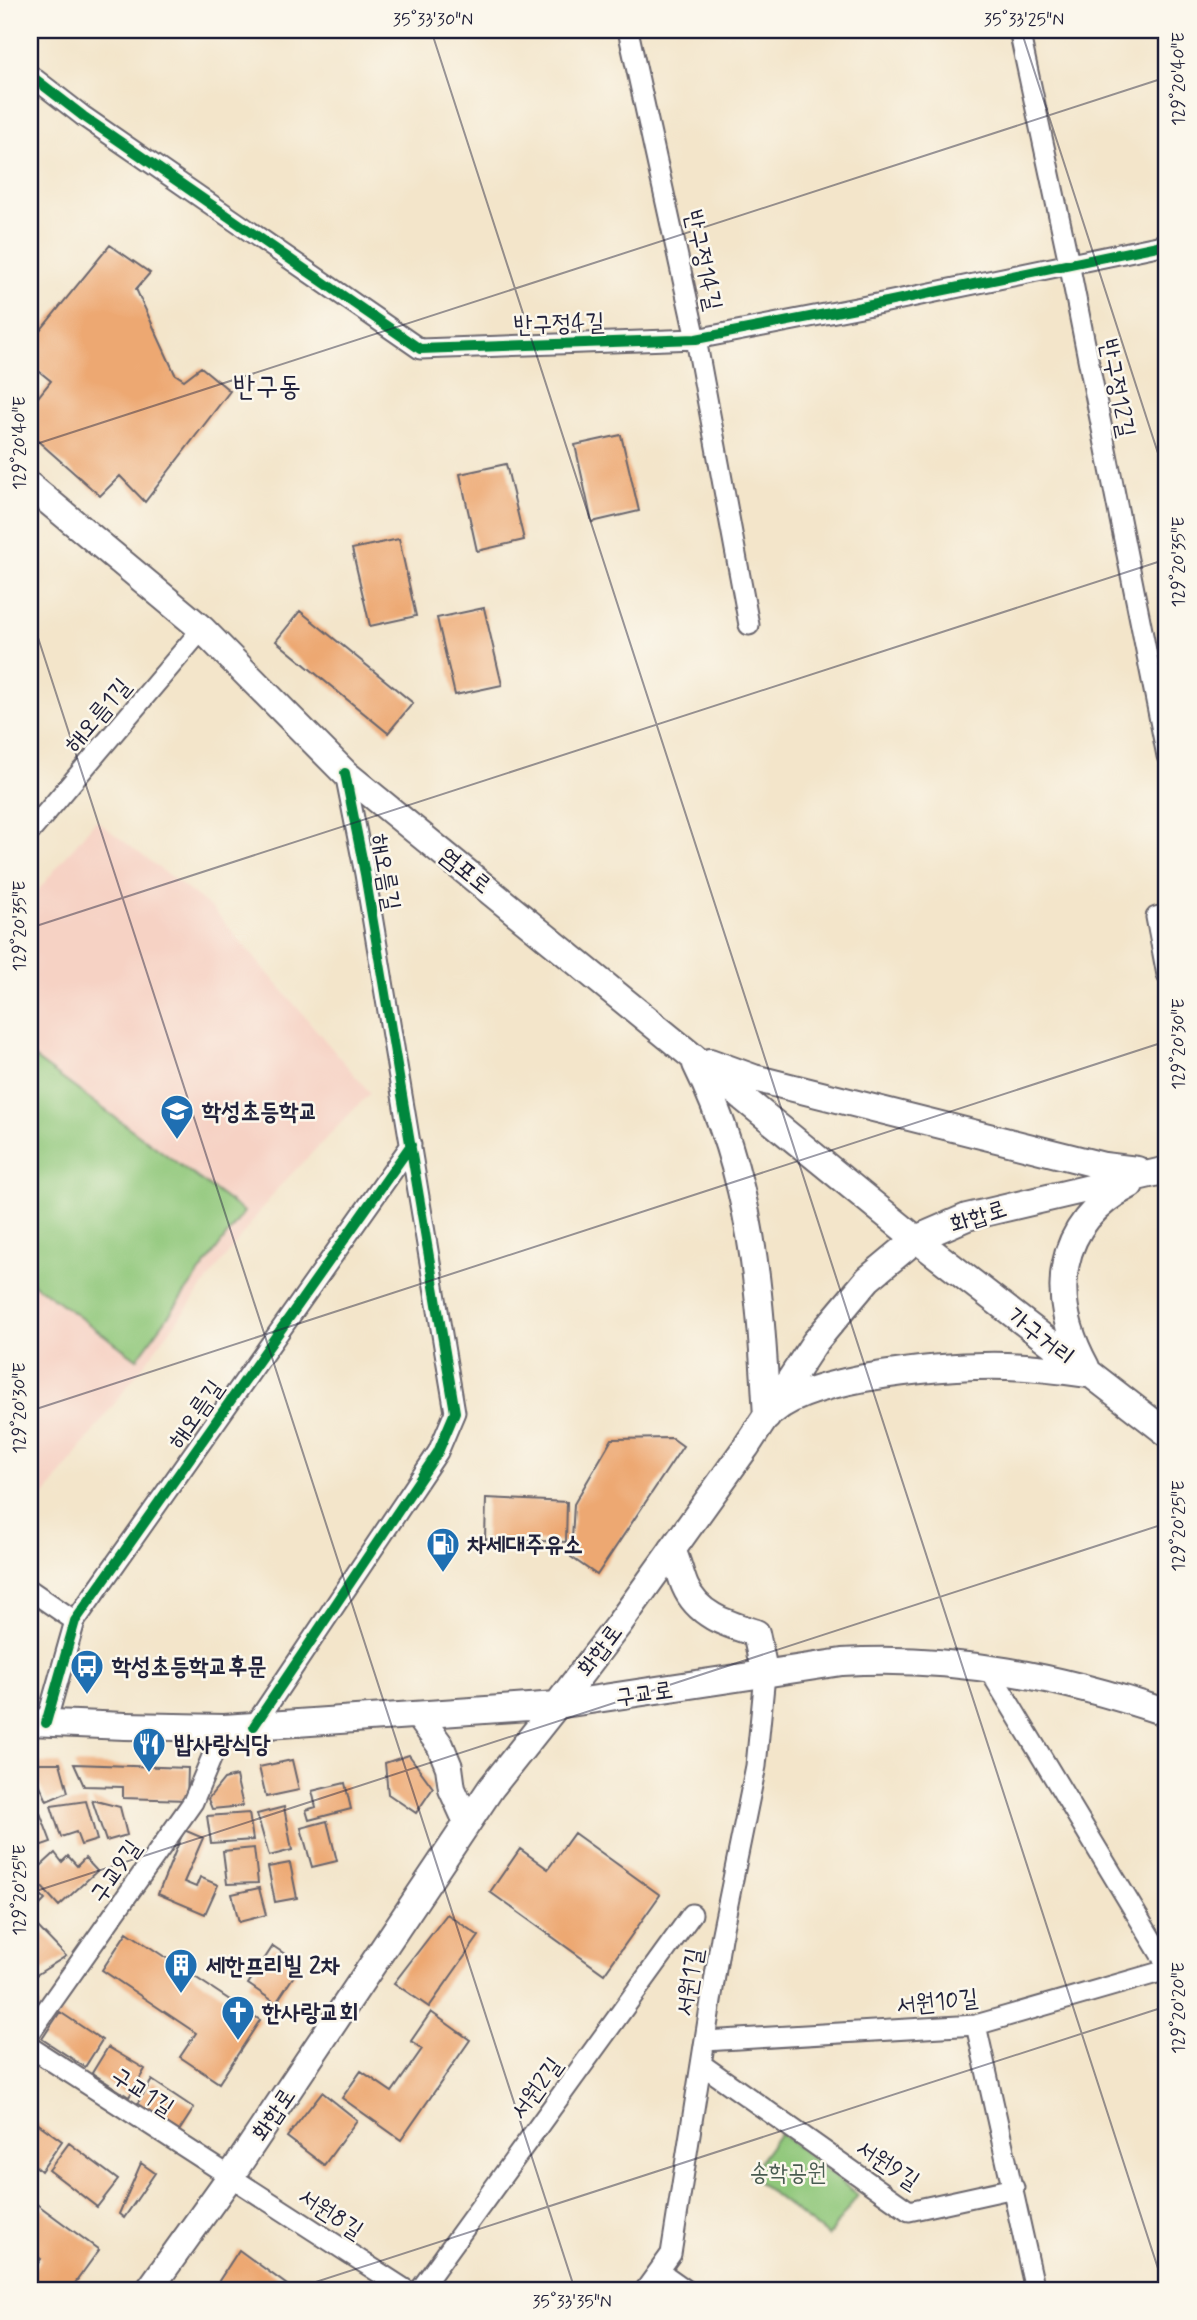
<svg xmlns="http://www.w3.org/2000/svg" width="1197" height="2320" font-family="Mynerve,'Poor Story',sans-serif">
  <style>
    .built { fill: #f6d2c4 }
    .green { fill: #91c87b; stroke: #5a755b; stroke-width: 2 }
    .building { fill: #eda872 }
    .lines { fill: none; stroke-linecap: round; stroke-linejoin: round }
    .street-casing { stroke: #6b666d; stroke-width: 23 }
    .secondary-casing { stroke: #6b666d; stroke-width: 30 }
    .street { stroke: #fff; stroke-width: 19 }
    .secondary { stroke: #fff; stroke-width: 26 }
    .cycleway-casing { stroke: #fbf7ec; stroke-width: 15 }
    .cycleway { stroke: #00873e; stroke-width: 10 }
    .ticks { fill: none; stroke: #22223b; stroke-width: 2; stroke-opacity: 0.45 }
    .labels { text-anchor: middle; stroke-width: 5; stroke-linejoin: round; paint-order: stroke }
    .street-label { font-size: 24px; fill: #22223b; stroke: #fbf7ec }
    .poi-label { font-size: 24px; font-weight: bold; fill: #22223b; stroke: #fbf7ec; text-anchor: start }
    .park-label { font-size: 24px; fill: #495c51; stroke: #fbf7ec }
    .quarter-label { font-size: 28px; fill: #22223b; stroke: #fbf7ec }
    .neatline { fill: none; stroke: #22223b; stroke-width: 2.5 }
    .ticks-label { font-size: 18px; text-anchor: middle; fill: #22223b }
  </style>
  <rect width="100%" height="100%" fill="#fbf7ec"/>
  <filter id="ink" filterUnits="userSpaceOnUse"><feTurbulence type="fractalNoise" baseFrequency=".0143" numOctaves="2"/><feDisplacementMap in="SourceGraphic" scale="14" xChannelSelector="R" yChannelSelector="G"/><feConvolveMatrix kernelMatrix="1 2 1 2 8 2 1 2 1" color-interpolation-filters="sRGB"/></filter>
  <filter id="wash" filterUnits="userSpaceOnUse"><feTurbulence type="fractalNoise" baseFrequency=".00686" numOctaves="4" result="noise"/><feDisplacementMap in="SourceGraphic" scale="28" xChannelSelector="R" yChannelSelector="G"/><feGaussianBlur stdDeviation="1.57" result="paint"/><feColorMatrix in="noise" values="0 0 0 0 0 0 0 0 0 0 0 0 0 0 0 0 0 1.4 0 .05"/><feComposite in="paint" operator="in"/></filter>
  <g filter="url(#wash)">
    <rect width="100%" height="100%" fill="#f3e5ca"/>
    <path class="built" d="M 96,820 L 213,909 L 370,1093 L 277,1189 L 40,1502 L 30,1493 L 30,900 Z"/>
    <path class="green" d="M 30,1055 L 244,1212 L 137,1359 L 30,1281 Z
      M 780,2133 L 858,2195 L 828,2236 L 749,2175 Z"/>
    <g id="blocks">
      <path class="building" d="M 110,245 L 150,273 L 136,289 L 175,374 L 184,380 L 201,367 L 230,391 L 145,502 L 120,476 L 100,496 L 30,434 L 30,407 L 51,381 L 30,364 L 30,343 Z
        M 621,435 L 639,511 L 592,522 L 575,445 Z
        M 506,464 L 524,540 L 477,551 L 460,474 Z
        M 399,539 L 416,616 L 370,626 L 352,549 Z
        M 484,608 L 502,685 L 455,695 L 437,618 Z
        M 300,611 L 413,703 L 388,733 L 276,641 Z
        M 672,1438 L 683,1446 L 597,1575 L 571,1557 L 574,1504 L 612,1439 Z
        M 486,1498 L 567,1502 L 566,1542 L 485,1539 Z
        M 409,1755 L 433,1788 L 416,1813 L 388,1794 L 385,1763 Z
        M 292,1760 L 299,1790 L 266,1797 L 259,1767 Z
        M 30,1763 L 60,1763 L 68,1792 L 47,1801 Z
        M 74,1764 L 188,1768 L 187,1800 L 123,1798 L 123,1787 L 84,1786 Z
        M 236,1776 L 243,1806 L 212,1809 L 208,1799 L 224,1779 Z
        M 345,1783 L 351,1809 L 309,1820 L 306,1810 L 316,1807 L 312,1791 Z
        M 92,1800 L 120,1807 L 127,1835 L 106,1841 Z
        M 86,1801 L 97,1840 L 81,1845 L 76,1832 L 61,1837 L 51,1806 Z
        M 284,1807 L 292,1850 L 269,1856 L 257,1814 Z
        M 40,1813 L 51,1842 L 30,1849 L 30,1817 Z
        M 249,1813 L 253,1840 L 211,1843 L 207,1816 Z
        M 327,1821 L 337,1861 L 312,1867 L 301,1828 Z
        M 184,1830 L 203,1838 L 184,1882 L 196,1887 L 200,1877 L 218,1885 L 205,1914 L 158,1894 Z
        M 574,1833 L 660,1895 L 604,1974 L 490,1892 L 520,1849 L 548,1869 Z
        M 254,1848 L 258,1883 L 227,1884 L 223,1851 Z
        M 55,1853 L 62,1862 L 68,1856 L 77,1866 L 85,1858 L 97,1871 L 59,1906 L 31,1875 Z
        M 290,1863 L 297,1898 L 275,1902 L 268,1867 Z
        M 30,1884 L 45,1900 L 30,1915 Z
        M 259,1888 L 266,1915 L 239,1922 L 232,1894 Z
        M 447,1914 L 479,1936 L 429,2007 L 394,1983 Z
        M 36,1925 L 66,1956 L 30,1979 L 30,1931 Z
        M 127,1932 L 260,2020 L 219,2083 L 180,2057 L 196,2033 L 102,1970 Z
        M 273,1946 L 301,1965 L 276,2003 L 248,1984 Z
        M 30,1996 L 40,2006 L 30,2018 Z
        M 60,2012 L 102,2040 L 85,2067 L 42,2039 Z
        M 431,2012 L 470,2040 L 401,2140 L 342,2098 L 361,2071 L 392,2092 L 422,2049 L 411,2041 Z
        M 108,2047 L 145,2069 L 129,2097 L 92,2073 Z
        M 152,2080 L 194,2108 L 179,2131 L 137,2104 Z
        M 322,2092 L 357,2120 L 324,2165 L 287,2137 Z
        M 30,2118 L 62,2141 L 41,2171 L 30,2161 Z
        M 69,2143 L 118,2180 L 97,2207 L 49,2170 Z
        M 141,2163 L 155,2173 L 124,2218 L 119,2214 Z
        M 30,2199 L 99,2250 L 70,2290 L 30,2290 L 30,2274 L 41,2259 L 30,2251 Z
        M 239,2250 L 294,2290 L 213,2290 Z"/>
    </g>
  </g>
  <g filter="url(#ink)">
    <use href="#blocks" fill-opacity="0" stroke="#6b666d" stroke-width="2"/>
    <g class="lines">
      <defs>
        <path id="street" d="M 628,30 L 696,339 L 749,625
          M 1019,30 L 1069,263 L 1167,756
          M 30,75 L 83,116 L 420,349 L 696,339 L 887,302 L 1167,244
          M 30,832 L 202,629
          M 1167,914 L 1156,917 L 1167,975
          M 30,1590 L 75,1621
          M 988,1668 L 1167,1965
          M 46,1723 L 75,1621 L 411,1145
          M 254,1726 L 438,1452 L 455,1412 L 365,874 L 345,773
          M 976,2025 L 1035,2290
          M 30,2033 L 193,1802 L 224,1728
          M 705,2041 L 976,2025 L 1167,1970
          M 30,2047 L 406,2290
          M 701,2064 L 909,2211 L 1014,2188
          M 659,2271 L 686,2290
          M 420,2290 L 692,1914
          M 645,2290 L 671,2254 L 721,1938 L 756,1766 L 765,1675"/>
        <path id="secondary" d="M 30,486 L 202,629 L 345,773 L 916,1239 L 1167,1433
          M 710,1062 L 754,1078 L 1104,1166 L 1137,1170
          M 696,1064 C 753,1179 760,1291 767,1417
          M 1086,1367 C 1048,1298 1055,1223 1130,1185
          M 773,1411 C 814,1376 952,1364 1007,1366 C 1034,1367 1060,1370 1087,1374
          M 672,1550 C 678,1562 680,1574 685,1586 C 698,1616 727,1624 756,1633 L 765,1675
          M 418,1715 L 440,1745 L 449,1767 L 452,1789 L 467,1822
          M 30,1722 L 125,1726 L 224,1728 L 557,1705 L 842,1662 C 954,1655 1061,1677 1167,1713
          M 149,2290 L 230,2177 L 491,1788 L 557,1705 L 619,1624 L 746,1447 L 815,1342 L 868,1279 L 916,1239 L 967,1217 L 1167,1170"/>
      </defs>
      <use href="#street" class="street-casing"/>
      <use href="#secondary" class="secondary-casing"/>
      <use href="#street" class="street"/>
      <use href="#secondary" class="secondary"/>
      <defs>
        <path id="cycleway" d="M 30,75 L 83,116 L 420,349 L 696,339 L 887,302 L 1167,244
          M 46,1723 L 75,1621 L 411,1145
          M 254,1726 L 438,1452 L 455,1412 L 365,874 L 345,773"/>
      </defs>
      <use href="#cycleway" class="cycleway-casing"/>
      <use href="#cycleway" class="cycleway"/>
    </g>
  </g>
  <path class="ticks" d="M 431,30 L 1165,2290M 1021,30 L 1167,481M 30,446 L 1167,77M 30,613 L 575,2290M 30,928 L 1167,559M 30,1411 L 1167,1041M 30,1893 L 1167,1523M 291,2290 L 1167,2006"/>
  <defs>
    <symbol id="school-pin" viewBox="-11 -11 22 30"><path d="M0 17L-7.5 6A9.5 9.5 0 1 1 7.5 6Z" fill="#1f6fb2" stroke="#fbf7ec"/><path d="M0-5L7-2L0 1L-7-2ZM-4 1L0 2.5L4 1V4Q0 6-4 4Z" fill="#fff"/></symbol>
    <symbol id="fuel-pin" viewBox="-11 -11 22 30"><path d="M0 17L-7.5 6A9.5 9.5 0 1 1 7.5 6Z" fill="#1f6fb2" stroke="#fbf7ec"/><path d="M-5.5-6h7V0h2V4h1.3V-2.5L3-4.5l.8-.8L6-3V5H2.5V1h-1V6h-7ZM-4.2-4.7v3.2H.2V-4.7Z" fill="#fff"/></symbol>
    <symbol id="bus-pin" viewBox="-11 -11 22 30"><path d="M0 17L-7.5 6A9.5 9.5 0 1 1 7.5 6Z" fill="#1f6fb2" stroke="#fbf7ec"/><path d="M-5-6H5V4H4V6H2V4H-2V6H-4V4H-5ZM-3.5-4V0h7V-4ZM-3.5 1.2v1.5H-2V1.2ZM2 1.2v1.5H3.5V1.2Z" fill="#fff"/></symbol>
    <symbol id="restaurant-pin" viewBox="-11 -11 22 30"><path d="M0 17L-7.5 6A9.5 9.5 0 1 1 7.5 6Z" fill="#1f6fb2" stroke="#fbf7ec"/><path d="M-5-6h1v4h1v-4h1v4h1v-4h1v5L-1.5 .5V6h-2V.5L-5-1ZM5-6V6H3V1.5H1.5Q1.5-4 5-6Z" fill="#fff"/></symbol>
    <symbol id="building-pin" viewBox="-11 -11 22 30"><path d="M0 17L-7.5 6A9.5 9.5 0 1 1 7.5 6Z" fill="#1f6fb2" stroke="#fbf7ec"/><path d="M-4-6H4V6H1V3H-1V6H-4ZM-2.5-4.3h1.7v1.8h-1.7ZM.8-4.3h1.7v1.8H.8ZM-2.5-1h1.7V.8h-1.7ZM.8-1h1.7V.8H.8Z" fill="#fff"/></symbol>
    <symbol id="church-pin" viewBox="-11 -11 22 30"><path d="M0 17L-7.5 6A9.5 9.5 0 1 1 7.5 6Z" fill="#1f6fb2" stroke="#fbf7ec"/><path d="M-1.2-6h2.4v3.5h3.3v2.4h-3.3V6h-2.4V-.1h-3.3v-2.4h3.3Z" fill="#fff"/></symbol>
  </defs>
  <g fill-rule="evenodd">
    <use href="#school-pin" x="158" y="1092" width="38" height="52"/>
    <use href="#fuel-pin" x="424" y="1525" width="38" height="52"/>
    <use href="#bus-pin" x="68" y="1647" width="38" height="52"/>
    <use href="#restaurant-pin" x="130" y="1725" width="38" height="52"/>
    <use href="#building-pin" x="162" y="1946" width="38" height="52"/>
    <use href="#church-pin" x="219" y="1993" width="38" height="52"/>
  </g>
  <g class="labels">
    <g class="street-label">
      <text transform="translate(704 260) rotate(78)" y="8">반구정14길</text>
      <text transform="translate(559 323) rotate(-2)" y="8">반구정4길</text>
      <text transform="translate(1118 388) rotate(79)" y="8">반구정12길</text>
      <text transform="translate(97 715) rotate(-50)" y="8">해오름1길</text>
      <text transform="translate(466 870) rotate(39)" y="8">염포로</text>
      <text transform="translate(386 872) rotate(80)" y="8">해오름길</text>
      <text transform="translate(978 1216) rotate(-18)" y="8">화합로</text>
      <text transform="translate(1041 1336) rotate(38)" y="8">가구거리</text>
      <text transform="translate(195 1414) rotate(-55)" y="8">해오름길</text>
      <text transform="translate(599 1650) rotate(-53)" y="8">화합로</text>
      <text transform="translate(644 1693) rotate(-8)" y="8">구교로</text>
      <text transform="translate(115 1871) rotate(-55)" y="8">구교9길</text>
      <text transform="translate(689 1982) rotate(-81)" y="8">서원1길</text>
      <text transform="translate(937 2001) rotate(-6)" y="8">서원10길</text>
      <text transform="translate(536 2088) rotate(-54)" y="8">서원2길</text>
      <text transform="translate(143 2091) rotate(33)" y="8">구교1길</text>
      <text transform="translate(273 2114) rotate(-56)" y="8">화합로</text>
      <text transform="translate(888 2164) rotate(33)" y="8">서원9길</text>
      <text transform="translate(331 2213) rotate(33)" y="8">서원8길</text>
    </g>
    <g class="poi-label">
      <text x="202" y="1119">학성초등학교</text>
      <text x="467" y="1552">차세대주유소</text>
      <text x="112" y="1674">학성초등학교후문</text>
      <text x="174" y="1752">밥사랑식당</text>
      <text x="206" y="1973">세한프리빌 2차</text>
      <text x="262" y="2020">한사랑교회</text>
    </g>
    <g class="park-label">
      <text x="788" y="2180">송학공원</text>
    </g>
    <g class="quarter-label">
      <text x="267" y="395">반구동</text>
    </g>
  </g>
  <rect width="1197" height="2320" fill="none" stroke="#fbf7ec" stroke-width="77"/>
  <rect x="38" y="38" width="1120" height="2244" class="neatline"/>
  <g class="ticks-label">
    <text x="433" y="25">35°33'30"N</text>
    <text x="1024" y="25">35°33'25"N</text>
    <text transform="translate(1178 79) rotate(-90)" y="6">129°20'40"E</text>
    <text transform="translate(19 443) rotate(-90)" y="6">129°20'40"E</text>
    <text transform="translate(1178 562) rotate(-90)" y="6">129°20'35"E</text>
    <text transform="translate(19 926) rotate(-90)" y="6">129°20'35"E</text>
    <text transform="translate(1178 1044) rotate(-90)" y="6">129°20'30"E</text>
    <text transform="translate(19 1408) rotate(-90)" y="6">129°20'30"E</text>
    <text transform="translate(1178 1526) rotate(-90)" y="6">129°20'25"E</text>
    <text transform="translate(19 1890) rotate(-90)" y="6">129°20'25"E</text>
    <text transform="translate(1178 2008) rotate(-90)" y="6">129°20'20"E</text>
    <text x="572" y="2307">35°33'35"N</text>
  </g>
</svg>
